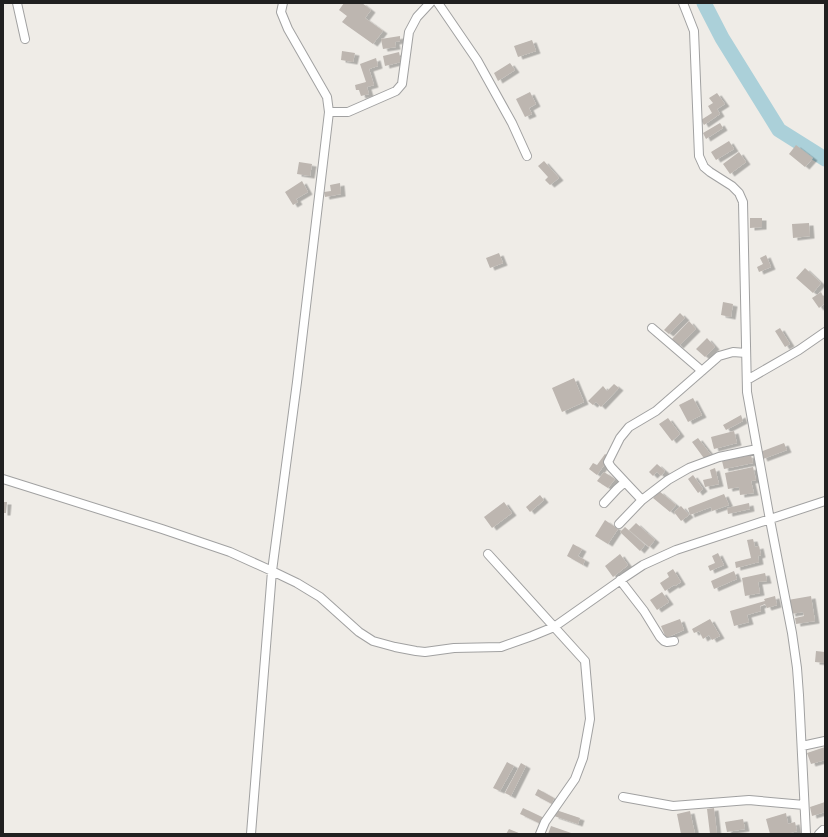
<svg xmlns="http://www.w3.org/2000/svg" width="828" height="837" font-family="'Work Sans',sans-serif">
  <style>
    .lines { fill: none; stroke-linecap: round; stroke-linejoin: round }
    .river { stroke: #abd0d9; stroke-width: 15 }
    .building { fill: #bdb6b0; filter: url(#shadow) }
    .minor-casing { stroke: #a1a1a1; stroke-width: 10 }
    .minor { stroke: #fff; stroke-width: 8 }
  </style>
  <defs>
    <filter id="shadow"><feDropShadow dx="4.5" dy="2.5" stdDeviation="0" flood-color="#0004"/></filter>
  </defs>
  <rect width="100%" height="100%" fill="#efece7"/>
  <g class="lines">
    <path class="river" d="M 704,3 L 722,38 L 779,130 L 825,159"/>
  </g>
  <path class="building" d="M 344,3 L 362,3 L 371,10 L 365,18 L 383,31 L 373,44 L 342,22 L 347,16 L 339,10 Z
    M 400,36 L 400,41 L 395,42 L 396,47 L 383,49 L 381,39 Z
    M 532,40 L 536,51 L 518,57 L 514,46 Z
    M 342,51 L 355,53 L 353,62 L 341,60 Z
    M 399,52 L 401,62 L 385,66 L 383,56 Z
    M 376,58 L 378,66 L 369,69 L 374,85 L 367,87 L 369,94 L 361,96 L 359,90 L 356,90 L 355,85 L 366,82 L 360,64 Z
    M 510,63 L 515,70 L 498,81 L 494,73 Z
    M 530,92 L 536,104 L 529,108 L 532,114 L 525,117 L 516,99 Z
    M 717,93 L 725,104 L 717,109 L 720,114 L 704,125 L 701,120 L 712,113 L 708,106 L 713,103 L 709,98 Z
    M 720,123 L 723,128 L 706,139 L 703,133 Z
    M 729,141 L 734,149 L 716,160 L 711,152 Z
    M 796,145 L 813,158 L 805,167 L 789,154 Z
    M 739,152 L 746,162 L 730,174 L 723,164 Z
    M 544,161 L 559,178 L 550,185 L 545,180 L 548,177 L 538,166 Z
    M 299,162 L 312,164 L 310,176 L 297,174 Z
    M 302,181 L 308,192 L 296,199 L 298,202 L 293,205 L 285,192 Z
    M 340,183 L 341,194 L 325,197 L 324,192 L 331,191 L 330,185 Z
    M 750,218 L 762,218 L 762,227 L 750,228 Z
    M 809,223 L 810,236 L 793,238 L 792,224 Z
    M 499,253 L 503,263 L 490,268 L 486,258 Z
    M 766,255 L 771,267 L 759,272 L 757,267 L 763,264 L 760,258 Z
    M 805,268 L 821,283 L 813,293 L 796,278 Z
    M 821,292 L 823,296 L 825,295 L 825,303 L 819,308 L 812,298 Z
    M 723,302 L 733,304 L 731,317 L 721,315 Z
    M 680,313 L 685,318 L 669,334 L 664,330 Z
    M 689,321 L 696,329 L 679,346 L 672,339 Z
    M 780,328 L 790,344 L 785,347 L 775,331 Z
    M 707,338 L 715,347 L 705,357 L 696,349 Z
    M 574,378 L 584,402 L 562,412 L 552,388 Z
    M 614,384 L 619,388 L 601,407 L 596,402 L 593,405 L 588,401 L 603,386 L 607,391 Z
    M 693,398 L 702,415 L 688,422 L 679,405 Z
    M 741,415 L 743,421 L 726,430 L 723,425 Z
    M 668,418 L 680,434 L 672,441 L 659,424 Z
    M 734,431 L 737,443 L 714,449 L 711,437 Z
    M 698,438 L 712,456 L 706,461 L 692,442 Z
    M 784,443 L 787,450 L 763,459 L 760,452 Z
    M 605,454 L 610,457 L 597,475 L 589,469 L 593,463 L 597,465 Z
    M 751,455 L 753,463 L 724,469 L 722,461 Z
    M 657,464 L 665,471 L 661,476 L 657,472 L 653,476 L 649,472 Z
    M 753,467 L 756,480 L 751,481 L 754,493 L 740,495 L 739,487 L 728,489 L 725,473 Z
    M 715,468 L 719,484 L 705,487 L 703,480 L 712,478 L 710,470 Z
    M 604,472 L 615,479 L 608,488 L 597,481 Z
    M 693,475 L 703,489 L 698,493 L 688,479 Z
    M 659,491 L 676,505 L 670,512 L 653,498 Z
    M 724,494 L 729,505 L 712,511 L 711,507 L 690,515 L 688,508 Z
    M 540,495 L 544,500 L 530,512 L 526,507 Z
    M 3,502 L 7,502 L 6,513 L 3,513 Z
    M 504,502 L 512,513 L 492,528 L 484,517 Z
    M 749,503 L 750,509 L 728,514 L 727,508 Z
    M 681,506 L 689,515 L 681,521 L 674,512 Z
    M 605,520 L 618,529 L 608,544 L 595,536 Z
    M 636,523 L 655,540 L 649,547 L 629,530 Z
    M 625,527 L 645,545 L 640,551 L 620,532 Z
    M 753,539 L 755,547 L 759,546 L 761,555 L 758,556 L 759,562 L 736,568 L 735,562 L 751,558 L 747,540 Z
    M 573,544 L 582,549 L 578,556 L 585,560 L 583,565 L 567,556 Z
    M 718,553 L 724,565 L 710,571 L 708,566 L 715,563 L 712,556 Z
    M 620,554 L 628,565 L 613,577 L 605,566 Z
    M 673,569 L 681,582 L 675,586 L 674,585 L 665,591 L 660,583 L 669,577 L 667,573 Z
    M 734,571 L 737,579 L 714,589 L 711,581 Z
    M 765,573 L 767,581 L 758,582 L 760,593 L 745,596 L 742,578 Z
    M 662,592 L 669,602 L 657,610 L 650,600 Z
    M 775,596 L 777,605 L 767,608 L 765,604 L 760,606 L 761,611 L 747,615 L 749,622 L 734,626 L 730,611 L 765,601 L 764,599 Z
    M 811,596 L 815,621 L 796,624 L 795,618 L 804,616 L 803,612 L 791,614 L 788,600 Z
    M 680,619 L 684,630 L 666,638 L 661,626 Z
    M 710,619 L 720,636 L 712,640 L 709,635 L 703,639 L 699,631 L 694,633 L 692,629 Z
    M 816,651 L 825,652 L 825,663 L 815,662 Z
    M 825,747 L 825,760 L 811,764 L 807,753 Z
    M 507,762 L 514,766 L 500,791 L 493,788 Z
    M 521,763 L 526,766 L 511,796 L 505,793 Z
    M 538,789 L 554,798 L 552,804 L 535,795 Z
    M 825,802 L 825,812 L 812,816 L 810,807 Z
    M 523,808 L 544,818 L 541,824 L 520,814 Z
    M 714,808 L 717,834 L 710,834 L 707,809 Z
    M 556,810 L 580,818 L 578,824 L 554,816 Z
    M 690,811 L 695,834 L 681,834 L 677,814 Z
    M 786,813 L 788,824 L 795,822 L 797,831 L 787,834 L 770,834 L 766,819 Z
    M 743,819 L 745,829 L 727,832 L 725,822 Z
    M 551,826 L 574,834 L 548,834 Z
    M 509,829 L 521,834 L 506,834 Z"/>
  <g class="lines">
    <defs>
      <path id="minor" d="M 17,3 L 25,39
        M 438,3 L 477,60 L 512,123 L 527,156
        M 683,3 L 687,13 L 694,31 L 699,156 L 704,167 L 710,172 L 732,186 L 739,193 L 743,202 L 747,392 L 770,520 L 792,633 L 797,668 L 799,695 L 806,834
        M 329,112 L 348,112 L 396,91 L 402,84 L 409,32 L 417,17 L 430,3
        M 652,328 L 702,371
        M 747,380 L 799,350 L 825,332
        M 3,479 L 162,529 L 230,552 L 272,571 L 297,583 L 320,597 L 359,632 L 373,641 L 395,647 L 416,651 L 425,652 L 454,648 L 501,647 L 532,636 L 554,627 L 625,577 L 643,565 L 676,550 L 825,501
        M 625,482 L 611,467 L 608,462 L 620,438 L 629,427 L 656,411 L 719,356 L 733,352 L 746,353
        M 604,503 L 617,489 L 625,482 L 642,500
        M 619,524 L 642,500 L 668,480 L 689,468 L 719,457 L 757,449
        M 488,554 L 585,661 L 590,719 L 583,758 L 575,779 L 545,822 L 540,834
        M 620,580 L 644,611 L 660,637 L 664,641 L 667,642 L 674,641
        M 802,746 L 825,741
        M 623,797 L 673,806 L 749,800 L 804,805
        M 251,834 L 272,571 L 297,382 L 329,112 L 327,97 L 288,29 L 281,12 L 283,3
        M 819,834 L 823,830 L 825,832"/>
    </defs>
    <use href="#minor" class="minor-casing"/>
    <use href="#minor" class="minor"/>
  </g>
  <rect width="828" height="837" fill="none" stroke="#202020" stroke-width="8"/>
</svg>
